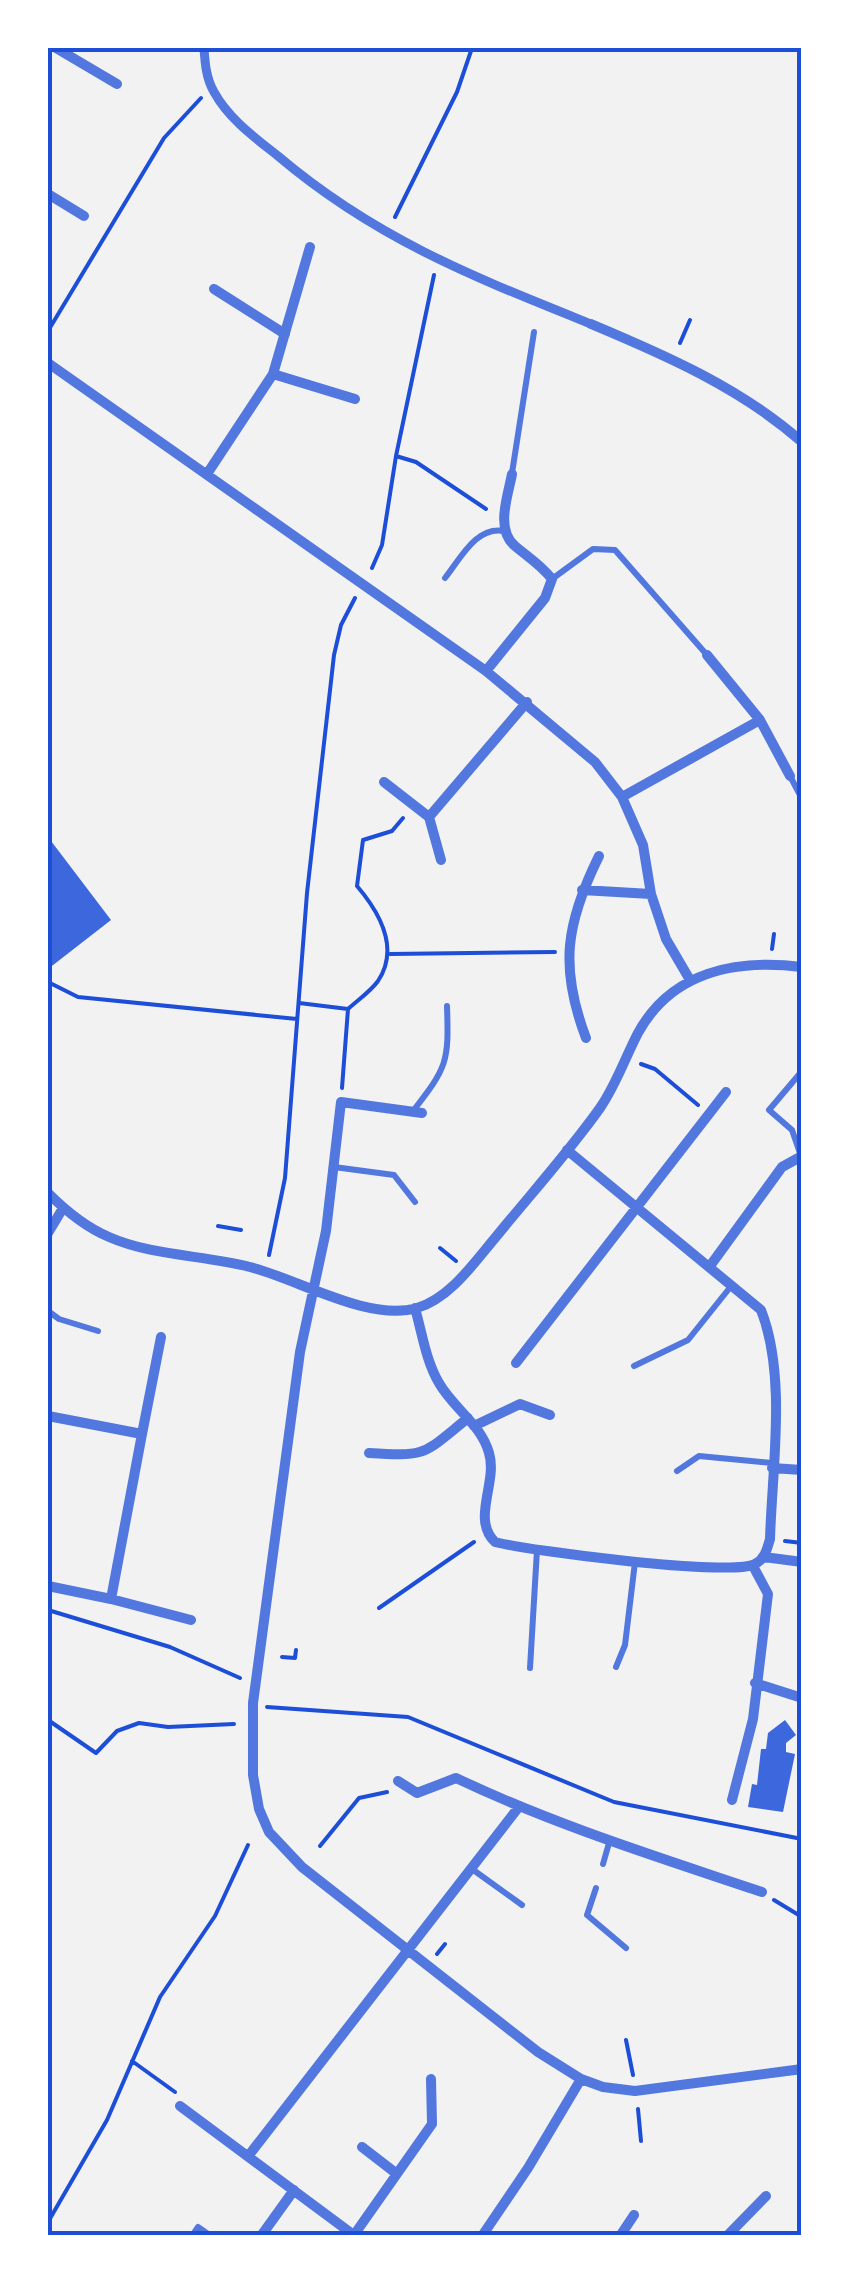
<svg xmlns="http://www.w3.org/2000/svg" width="849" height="2283" font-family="'Nunito Sans',sans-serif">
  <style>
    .building { fill: #3d67dc }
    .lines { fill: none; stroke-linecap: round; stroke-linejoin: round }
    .path { stroke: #1d4ed8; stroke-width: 4 }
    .service { stroke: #5277de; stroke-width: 6 }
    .pedestrian { stroke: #5277de; stroke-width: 9 }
    .minor { stroke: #5277de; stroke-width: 10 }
    .neatline { fill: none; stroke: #1d4ed8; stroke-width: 4 }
  </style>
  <rect width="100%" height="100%" fill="#f2f2f2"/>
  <path class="building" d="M 48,837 L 111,920 L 48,969 Z
    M 785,1720 L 796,1735 L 786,1743 L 786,1752 L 795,1754 L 783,1812 L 748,1807 L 752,1784 L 757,1785 L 761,1749 L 766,1749 L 768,1733 Z"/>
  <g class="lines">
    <path class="path" d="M 395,217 L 457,92 L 472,48
      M 48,331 L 164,138 L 201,98
      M 680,343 L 690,320
      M 396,456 L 416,462 L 486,509
      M 372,568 L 382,545 L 396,456 L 434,275
      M 772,949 L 774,934
      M 390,954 L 555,952
      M 48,982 L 78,997 L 297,1019
      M 299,1003 L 348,1009 C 358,1000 371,991 378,981 C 400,948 380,913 357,886 L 363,840 L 392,831 L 403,818
      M 641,1064 L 655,1069 L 698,1105
      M 342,1088 L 348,1009
      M 218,1226 L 241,1230
      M 440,1248 L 456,1261
      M 269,1255 L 285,1178 L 307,893 L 334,655 L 341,625 L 355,598
      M 785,1541 L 802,1543
      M 379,1608 L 474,1542
      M 48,1610 L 170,1647 L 240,1678
      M 282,1657 L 295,1658 L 296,1650
      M 267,1707 L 408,1717 L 614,1802 L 802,1839
      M 48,1720 L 96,1753 L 117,1731 L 139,1723 L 168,1727 L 234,1724
      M 320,1846 L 359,1798 L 387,1792
      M 774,1900 L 802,1917
      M 437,1954 L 445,1944
      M 626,2040 L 633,2075
      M 132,2061 L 175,2092
      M 638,2109 L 641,2141
      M 48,2222 L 107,2120 L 160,1997 L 215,1916 L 248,1845
      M 48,2232 L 55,2236"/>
    <path class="service" d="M 512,473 L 534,332
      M 445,578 C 461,558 476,526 504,531
      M 552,579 L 593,549 L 615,550 L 707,655
      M 790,776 L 800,795
      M 413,1111 C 447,1067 449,1063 447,1006
      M 801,1156 L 792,1130 L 769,1110 L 802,1071
      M 334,1167 L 394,1175 L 415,1202
      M 48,1311 L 59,1319 L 98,1331
      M 634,1366 L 688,1340 L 732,1285
      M 677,1471 L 699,1456 L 772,1463
      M 616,1667 L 625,1645 L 635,1562
      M 530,1668 L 537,1550
      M 603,1864 L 609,1843
      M 472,1869 L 522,1905
      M 596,1888 L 587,1915 L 626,1948
      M 192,2236 L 198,2227 L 211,2236"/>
    <path class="pedestrian" d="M 204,48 C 205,63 206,78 214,92 C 229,119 254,137 278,156 C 376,239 474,277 591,324"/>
    <path class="minor" d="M 56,48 L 117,84
      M 48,194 L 84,216
      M 214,289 L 285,334
      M 591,324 C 665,355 741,388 802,442
      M 48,363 L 486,671 L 595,762 L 622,797 L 643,845 L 651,894 L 666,939 L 690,980
      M 273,374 L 355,399
      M 207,474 L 273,374 L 310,247
      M 707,655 L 760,720 L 790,776
      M 486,671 L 545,598 L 552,579 C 541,565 528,557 515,546 C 495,529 508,496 512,474
      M 384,782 L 429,817
      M 622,797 L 760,720
      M 441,860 L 429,817 L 527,702
      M 582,890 L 651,894
      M 586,1038 C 559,967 566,923 599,856
      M 422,1113 L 341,1102 L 326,1231 L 300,1352 L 253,1703 L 253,1775 L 259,1809 L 269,1832 L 302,1867 L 538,2052 L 581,2079 L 603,2087 L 635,2091 L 802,2069
      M 48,1193 C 66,1211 85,1227 109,1237 C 152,1256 204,1255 250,1267 C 298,1279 368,1322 417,1308 C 450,1298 474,1263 495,1238 C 530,1195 568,1153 600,1108 C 616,1085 625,1058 638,1033 C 672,971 737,959 802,967
      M 48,1233 L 63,1208
      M 710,1266 L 782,1167 L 802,1156
      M 415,1308 C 422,1333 426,1361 439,1383 C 453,1408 481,1424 489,1453 C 498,1482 471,1519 495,1542 C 530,1551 731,1577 755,1564 C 765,1559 767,1549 770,1539 C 772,1469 787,1376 761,1310 L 567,1150
      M 516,1363 L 726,1092
      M 48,1416 L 142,1434 L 111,1599 L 48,1586
      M 474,1426 L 520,1404 L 550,1415
      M 142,1434 L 161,1337
      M 369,1453 C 428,1457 423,1454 468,1418
      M 772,1468 L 802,1470
      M 764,1557 L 802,1562
      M 111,1599 L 191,1620
      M 755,1683 L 802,1698
      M 398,1781 L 417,1793 L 456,1778 C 555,1825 658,1857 762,1892
      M 732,1800 L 753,1719 L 768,1594 L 753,1566
      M 180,2106 L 355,2236
      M 362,2147 L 397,2174
      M 249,2155 L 518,1808
      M 354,2235 L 432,2124 L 431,2079
      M 261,2236 L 294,2190
      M 482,2236 L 528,2168 L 581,2079
      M 620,2236 L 634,2215
      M 727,2236 L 766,2196"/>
  </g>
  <rect width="849" height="2283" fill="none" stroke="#ffffff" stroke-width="100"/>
  <rect x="50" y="50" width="749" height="2183" class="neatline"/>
</svg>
